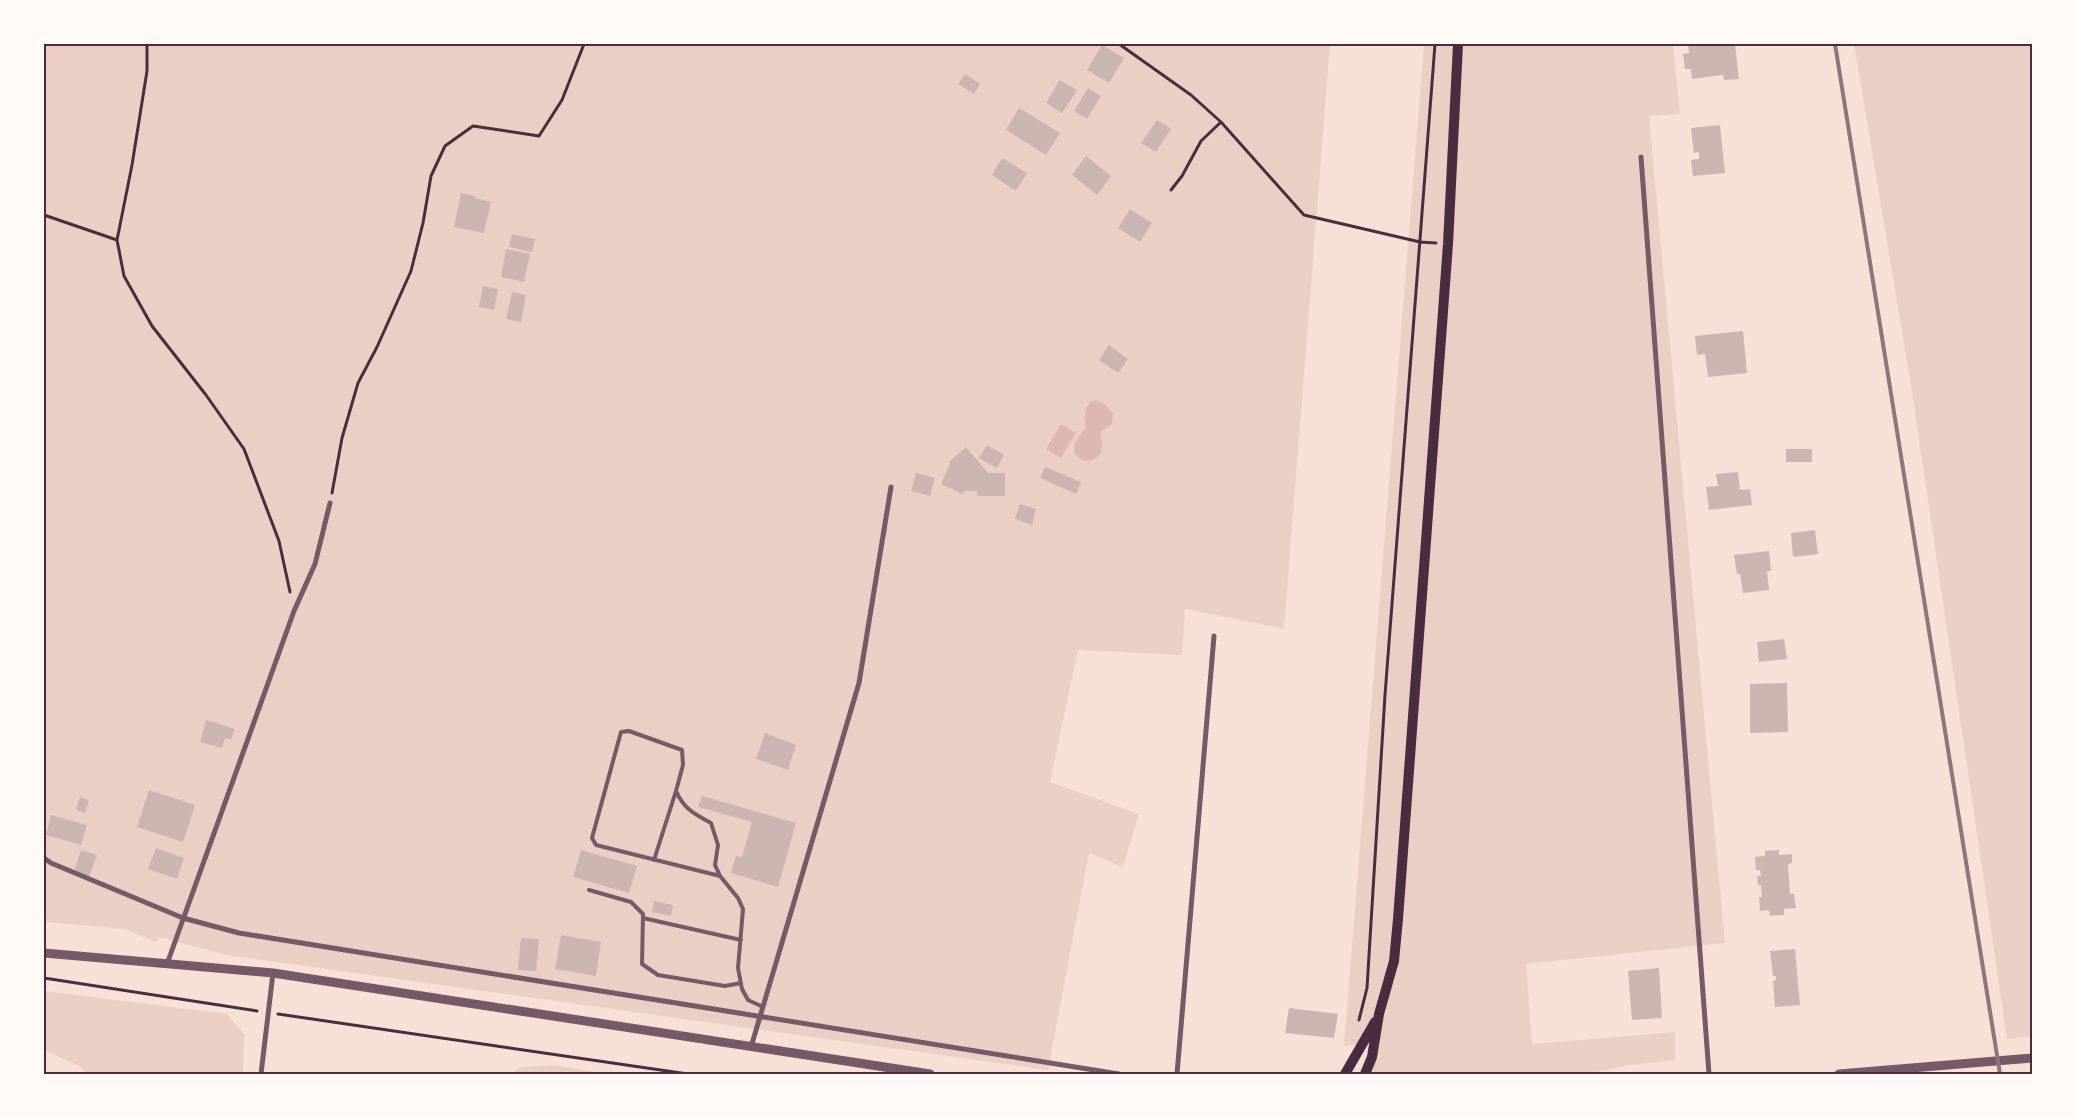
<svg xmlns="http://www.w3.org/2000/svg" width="2076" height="1118" font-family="'Nunito Sans',sans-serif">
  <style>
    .green { fill: #ebcfc5 }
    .water { fill: #dcb8b0 }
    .building { fill: #ccb4b1 }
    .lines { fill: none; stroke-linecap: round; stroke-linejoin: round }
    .path { stroke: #4a2c40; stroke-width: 3 }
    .service { stroke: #755966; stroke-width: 4 }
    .minor { stroke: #755966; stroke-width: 5 }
    .tertiary { stroke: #755966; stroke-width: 9 }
    .secondary { stroke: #4a2c40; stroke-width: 10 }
    .rail { stroke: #8f747c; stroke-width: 4 }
    .neatline { fill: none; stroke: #4a2c40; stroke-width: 2 }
  </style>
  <rect width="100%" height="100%" fill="#f7e1d7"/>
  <path class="green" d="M 44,44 L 1330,44 L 1284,629 L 1185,609 L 1182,655 L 1078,650 L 1050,782 L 1139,814 L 1123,867 L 1089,853 L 1048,1070 L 227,955 L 159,937 L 156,942 L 125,929 L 44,922 Z
    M 1424,44 L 1673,44 L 1680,114 L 1649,116 L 1725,943 L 1526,964 L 1532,1044 L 1675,1032 L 1675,1060 L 1629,1065 L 1588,1074 L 1366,1074 L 1374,1043 L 1344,1046 Z
    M 1854,44 L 2032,44 L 2032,1036 L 2007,1039 L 1914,405 Z
    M 44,991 L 227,1014 L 244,1034 L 243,1074 L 144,1073 L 143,1074 L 87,1074 L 79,1066 L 44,1050 Z
    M 553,1065 L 590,1071 L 597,1074 L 511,1074 L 521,1067 Z"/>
  <path class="water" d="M 1096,400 L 1103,403 L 1113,413 L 1112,424 L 1100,432 C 1101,437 1103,443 1102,448 C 1099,468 1068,463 1075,443 C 1077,436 1084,433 1086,426 C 1084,416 1084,410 1090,402 Z
    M 1061,424 L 1076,433 L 1061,458 L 1046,449 Z"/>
  <path class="building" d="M 1688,44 L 1735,44 L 1739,79 L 1724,80 L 1723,75 L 1692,79 L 1691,69 L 1685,69 L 1683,54 L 1689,53 Z
    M 1102,45 L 1124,58 L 1109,83 L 1087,70 Z
    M 965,74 L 980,84 L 974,94 L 958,84 Z
    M 1060,80 L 1077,90 L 1062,113 L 1046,103 Z
    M 1088,88 L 1101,96 L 1087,119 L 1074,111 Z
    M 1019,108 L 1060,133 L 1046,155 L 1006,130 Z
    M 1157,120 L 1171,129 L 1156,152 L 1141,143 Z
    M 1720,125 L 1725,173 L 1693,176 L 1691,160 L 1699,159 L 1699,152 L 1694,153 L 1691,128 Z
    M 1086,156 L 1111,176 L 1097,195 L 1072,175 Z
    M 1002,158 L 1027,173 L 1016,191 L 992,175 Z
    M 461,193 L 475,196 L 475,198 L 491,202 L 484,233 L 454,227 Z
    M 1130,209 L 1152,223 L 1140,242 L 1118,228 Z
    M 512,234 L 535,239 L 532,252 L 509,247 Z
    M 506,249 L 530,254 L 524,282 L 501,277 Z
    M 483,286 L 498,289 L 494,310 L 479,307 Z
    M 512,292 L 526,295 L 521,322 L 506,319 Z
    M 1743,331 L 1747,373 L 1708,377 L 1705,354 L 1697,355 L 1695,336 Z
    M 1109,345 L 1128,359 L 1118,373 L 1099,360 Z
    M 987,445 L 1004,455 L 997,468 L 979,458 Z
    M 966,447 L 988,473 L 1005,473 L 1005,496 L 977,496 L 977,491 L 964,491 L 963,494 L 941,484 L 950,464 L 949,462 Z
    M 1786,449 L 1812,449 L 1812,462 L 1786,462 Z
    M 1045,467 L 1081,482 L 1076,494 L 1040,478 Z
    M 1738,472 L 1740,490 L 1750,489 L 1752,505 L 1709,510 L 1706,487 L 1718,486 L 1716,474 Z
    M 916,473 L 935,478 L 930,496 L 911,491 Z
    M 1020,504 L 1036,509 L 1032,525 L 1015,519 Z
    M 1815,530 L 1818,554 L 1793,557 L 1791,533 Z
    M 1769,551 L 1771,571 L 1767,571 L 1769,590 L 1743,593 L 1740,574 L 1737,574 L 1734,555 Z
    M 1784,639 L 1787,659 L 1759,662 L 1757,642 Z
    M 1787,683 L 1788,732 L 1750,733 L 1750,684 Z
    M 206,720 L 235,729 L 231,740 L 225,738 L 222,748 L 200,742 Z
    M 765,733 L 796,745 L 788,770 L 756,759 Z
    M 149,790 L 195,805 L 183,842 L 137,827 Z
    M 702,796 L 796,823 L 778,887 L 731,873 L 736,856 L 742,857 L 752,822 L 698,807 Z
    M 80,797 L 89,800 L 85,813 L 76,810 Z
    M 51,815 L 87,825 L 81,845 L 46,835 Z
    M 156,848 L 184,858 L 177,879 L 148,869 Z
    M 81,850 L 97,855 L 89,877 L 74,872 Z
    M 581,850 L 637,866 L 629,893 L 573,877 Z
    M 1779,850 L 1779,855 L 1792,854 L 1792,863 L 1788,864 L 1790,894 L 1794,894 L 1796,908 L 1784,909 L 1784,915 L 1770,916 L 1769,910 L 1760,911 L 1759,897 L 1762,897 L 1761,885 L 1758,885 L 1757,876 L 1761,876 L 1760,870 L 1756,870 L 1755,857 L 1765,856 L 1765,851 Z
    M 654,901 L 673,905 L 671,916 L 652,912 Z
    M 561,935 L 601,942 L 596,976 L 555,969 Z
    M 521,938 L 539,939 L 536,971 L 518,970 Z
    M 1795,949 L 1800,1005 L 1775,1007 L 1773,981 L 1776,980 L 1776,976 L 1773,976 L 1770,951 Z
    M 1659,968 L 1662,1018 L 1632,1020 L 1628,971 Z
    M 1289,1008 L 1338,1014 L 1334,1038 L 1285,1033 Z"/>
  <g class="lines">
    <path class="path" d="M 147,44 L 147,71 L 132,165 L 117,240 L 124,276 L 152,326 L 206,395 L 244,449 L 279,541 L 290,592
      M 1119,44 L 1191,95 L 1221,122 L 1304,215 L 1420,242 L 1436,243
      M 1171,190 L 1182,176 L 1201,141 L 1221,122
      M 44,215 L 117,240
      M 332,493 L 342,438 L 358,383 L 377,347 L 411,271 L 423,223 L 431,176 L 445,146 L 473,126 L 539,136 L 562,100 L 584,44
      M 44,978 L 257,1011
      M 278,1014 L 688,1074
      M 1359,1020 L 1367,988 L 1385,695 L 1435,44"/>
    <path class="service" d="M 654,860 L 676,791
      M 720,876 L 596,845 L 592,838 L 621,732 L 629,731 L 682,750 L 683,765 L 676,791 C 684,809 694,814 711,823 L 718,845 L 715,865 L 720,876 L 738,898 L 743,909 L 738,968 L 742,989 L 748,1000 L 763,1007
      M 589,890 L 631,902 L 643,914 L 642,964 L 658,975 L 725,986 L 741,983
      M 643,918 L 741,940"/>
    <path class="minor" d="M 1641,157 L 1709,1074
      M 44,858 L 51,863 L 183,918 L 239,933 L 1119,1074
      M 167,964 L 294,611 L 315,564 L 330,503
      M 751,1047 L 859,683 L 891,487
      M 261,1074 L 273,973
      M 1177,1074 L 1214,636"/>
    <path class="tertiary" d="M 44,953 L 273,973 L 930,1074
      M 1839,1074 L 2032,1058"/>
    <path class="secondary" d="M 1345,1074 L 1375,1022
      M 1365,1074 L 1372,1057 L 1379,1014 L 1394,961 L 1398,919 L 1448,244 L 1458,44"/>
    <path class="rail" d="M 1835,44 L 2000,1074"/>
  </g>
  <rect width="2076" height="1118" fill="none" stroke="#fffaf5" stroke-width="90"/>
  <rect x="45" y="45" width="1986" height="1028" class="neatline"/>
</svg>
